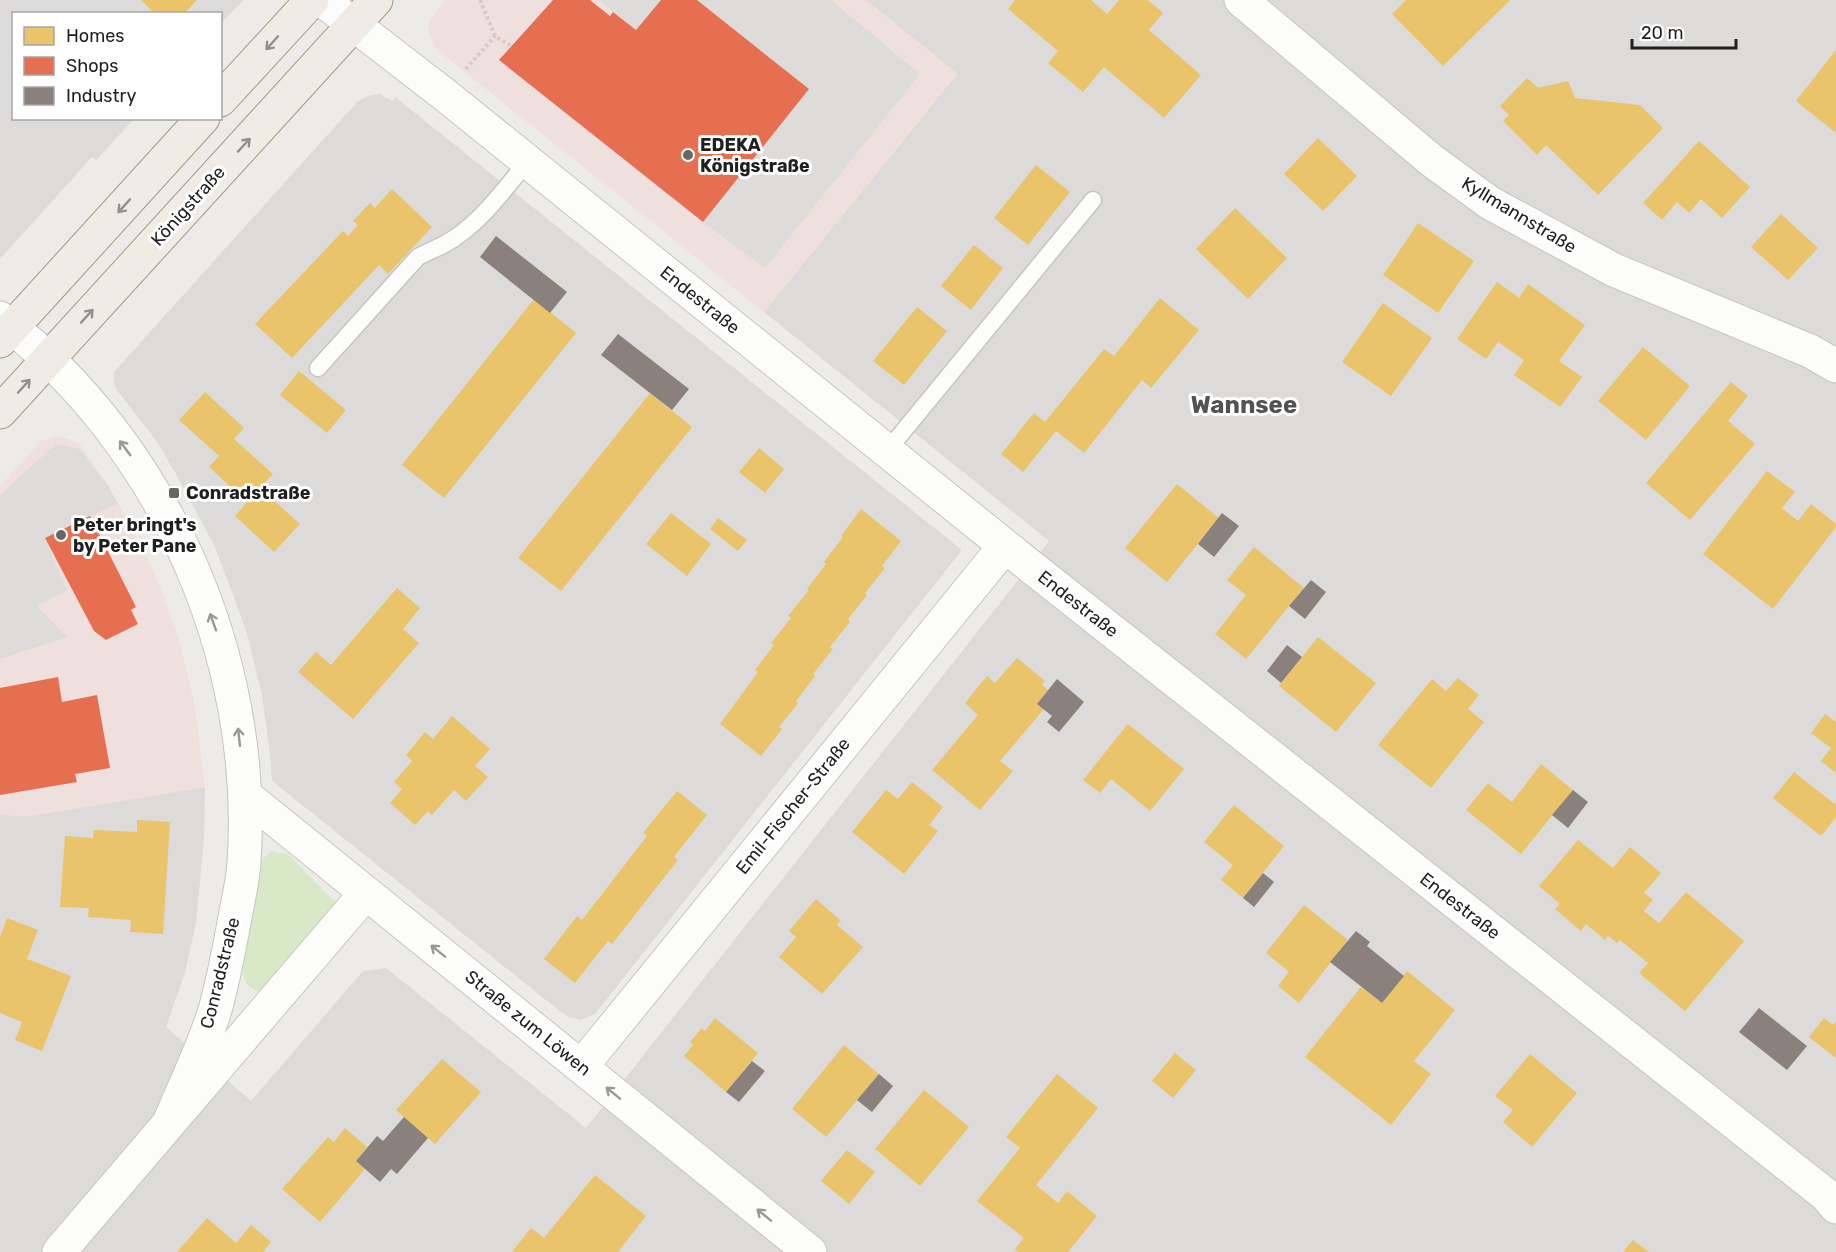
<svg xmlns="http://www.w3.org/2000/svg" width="1836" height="1252" font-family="Rubik,sans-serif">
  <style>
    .residential { fill: #dcdbd9 }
    .commercial { fill: #efe0dd }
    .grass { fill: #d9e9c7 }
    .parking { fill: #dddcdb }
    .homes { fill: #e9c46a }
    .shops { fill: #e76f51 }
    .industry { fill: #8a817c }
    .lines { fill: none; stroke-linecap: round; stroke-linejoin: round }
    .service-casing { stroke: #c6c5c3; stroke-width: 19 }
    .minor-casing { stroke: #c6c5c3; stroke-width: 35 }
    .primary-casing { stroke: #a39985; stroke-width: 35 }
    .path { stroke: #d6c9c6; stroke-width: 4; stroke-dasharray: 3 3; stroke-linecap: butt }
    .service { stroke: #fcfcfb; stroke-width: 16 }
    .minor { stroke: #fcfcfb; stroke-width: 33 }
    .primary { stroke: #f0ece5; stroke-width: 33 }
    .oneway { stroke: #92908c }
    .oneway2 { stroke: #999998 }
    .poi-dot { fill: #676665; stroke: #fff; stroke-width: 2 }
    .labels { text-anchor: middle; stroke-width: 6; stroke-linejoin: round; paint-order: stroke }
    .poi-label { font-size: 18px; font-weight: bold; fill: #1f1f1f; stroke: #fff; text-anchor: start }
    .street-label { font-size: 18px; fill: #1f1f1f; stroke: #fff }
    .district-label { font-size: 24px; font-weight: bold; fill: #525252; stroke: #fff }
  </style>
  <rect width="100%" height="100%" fill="#edebe7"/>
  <path class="residential" d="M 0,0 L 243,0 L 221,24 L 220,14 L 14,14 L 14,118 L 134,119 L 96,160 L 92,157 L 0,259 Z
    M 866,0 L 1836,0 L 1836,1252 L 0,1252 L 0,815 L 30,816 L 205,787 L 204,839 L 196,923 L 185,973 L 166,1027 L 251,1101 L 363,971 L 386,968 L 586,1128 L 1049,541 L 764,312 L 957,74 Z
    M 379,94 L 393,101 L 395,97 L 962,550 L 595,1014 L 580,1020 L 567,1016 L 556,1008 L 272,781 L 270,754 L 262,695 L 247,634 L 232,592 L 214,545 L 176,474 L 158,443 L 116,389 L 113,380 L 114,372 L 358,101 L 368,96 Z"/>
  <path class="commercial" d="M 445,0 L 866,0 L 957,73 L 764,312 L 441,53 L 434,46 L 428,29 L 429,21 Z
    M 58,436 L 78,442 L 108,485 L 148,559 L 164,597 L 181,646 L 195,706 L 205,787 L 30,816 L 0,815 L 0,486 L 41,441 Z"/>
  <path class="grass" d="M 271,851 L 288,854 L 338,905 L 265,993 L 256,991 L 246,984 L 243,972 L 259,863 Z"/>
  <path class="parking" d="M 599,0 L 661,0 L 636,30 Z
    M 697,0 L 831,0 L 920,74 L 765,268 L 703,222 L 809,89 Z
    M 56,444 L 79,449 L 108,485 L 118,504 L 90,516 L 45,538 L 67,590 L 37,606 L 67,637 L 0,659 L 0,495 Z"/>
  <path class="homes" d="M 141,0 L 197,0 L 184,14 L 155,14 Z
    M 1015,0 L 1091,0 L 1107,14 L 1119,0 L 1148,0 L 1163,13 L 1149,30 L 1201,75 L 1164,118 L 1104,67 L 1083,92 L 1048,63 L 1058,51 L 1008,9 Z
    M 1406,0 L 1510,0 L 1443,66 L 1392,14 Z
    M 1836,50 L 1836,133 L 1796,101 Z
    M 1527,78 L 1538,88 L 1568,81 L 1575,98 L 1640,105 L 1663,128 L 1598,195 L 1546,145 L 1537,155 L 1503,121 L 1509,115 L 1500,106 Z
    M 1318,138 L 1357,176 L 1323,211 L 1284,174 Z
    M 1699,141 L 1750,187 L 1722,218 L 1701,199 L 1689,213 L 1677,202 L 1662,220 L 1643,203 Z
    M 1036,165 L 1070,192 L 1028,245 L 994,218 Z
    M 392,189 L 432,227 L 388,274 L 379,265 L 292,358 L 255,324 L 343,231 L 348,236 L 358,225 L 353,221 L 370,203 L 375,208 Z
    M 1235,208 L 1287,258 L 1248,299 L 1196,249 Z
    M 1781,214 L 1818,248 L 1788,280 L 1751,247 Z
    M 1418,223 L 1474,261 L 1438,313 L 1383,275 Z
    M 974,245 L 1003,268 L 971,310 L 941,286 Z
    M 1497,282 L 1519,298 L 1528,284 L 1585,325 L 1559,361 L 1582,377 L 1560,407 L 1514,375 L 1524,360 L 1498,342 L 1486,359 L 1457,339 Z
    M 1160,298 L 1199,330 L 1151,388 L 1142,380 L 1084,453 L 1056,431 L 1023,472 L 1001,454 L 1034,413 L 1045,422 L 1104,349 L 1114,356 Z
    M 534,299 L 576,333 L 444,498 L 402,465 Z
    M 1383,303 L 1432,338 L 1391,396 L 1342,362 Z
    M 917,307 L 947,331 L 904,385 L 873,361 Z
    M 1643,347 L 1690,386 L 1646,440 L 1598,401 Z
    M 299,371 L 346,410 L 327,433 L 280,395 Z
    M 1731,382 L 1748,396 L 1728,421 L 1755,444 L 1690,520 L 1646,483 Z
    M 205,392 L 244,428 L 234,439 L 273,474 L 260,488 L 300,524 L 274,552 L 235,516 L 247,502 L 209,467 L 219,456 L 179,420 Z
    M 650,393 L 692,427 L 561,591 L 518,558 Z
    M 759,448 L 784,469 L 765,493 L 739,472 Z
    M 1767,471 L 1795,492 L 1782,508 L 1798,521 L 1811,504 L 1836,524 L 1836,527 L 1773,609 L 1703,554 Z
    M 1177,484 L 1219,518 L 1167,582 L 1125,548 Z
    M 861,509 L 901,541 L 882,566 L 885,568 L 865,593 L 867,595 L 848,619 L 850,622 L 830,647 L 833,649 L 813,674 L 815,676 L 796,701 L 798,703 L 779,727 L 782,729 L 761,756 L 720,724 L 758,672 L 755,670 L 774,645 L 771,643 L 791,618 L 788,616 L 809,590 L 807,589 L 826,564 L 824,562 L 843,537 L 841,536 Z
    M 671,513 L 711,544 L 687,576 L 646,544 Z
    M 718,518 L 747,540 L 738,551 L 710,529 Z
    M 1254,547 L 1304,588 L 1246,659 L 1215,634 L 1246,595 L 1227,580 Z
    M 397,588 L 420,608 L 403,629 L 419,643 L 353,719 L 298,672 L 316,652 L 331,665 Z
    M 1318,637 L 1376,683 L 1336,732 L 1279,686 Z
    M 1017,658 L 1045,681 L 1042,685 L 1048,690 L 1037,704 L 1044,709 L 1000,761 L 1013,771 L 980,810 L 932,770 L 978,715 L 965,703 L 987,676 L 995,683 Z
    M 1458,678 L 1479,695 L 1468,709 L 1484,722 L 1431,788 L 1378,745 L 1432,679 L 1446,691 Z
    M 1825,714 L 1836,722 L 1836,773 L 1821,761 L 1831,748 L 1811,733 Z
    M 452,716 L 490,749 L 475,766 L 488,777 L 466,801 L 454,790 L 432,815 L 428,811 L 415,825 L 390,803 L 402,789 L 394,782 L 412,761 L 406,755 L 425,732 L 433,739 Z
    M 1128,724 L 1184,769 L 1150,811 L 1111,779 L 1100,793 L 1083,780 Z
    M 1541,764 L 1573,790 L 1521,854 L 1466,810 L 1488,783 L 1512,802 Z
    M 1794,772 L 1836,805 L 1836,817 L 1821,836 L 1773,798 Z
    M 912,782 L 943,807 L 929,825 L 938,831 L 904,874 L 852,832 L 886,790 L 898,799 Z
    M 677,791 L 707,815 L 674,857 L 678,860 L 612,944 L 608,941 L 575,983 L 544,959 L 577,916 L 582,920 L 647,836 L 643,833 Z
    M 1234,805 L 1284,846 L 1243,898 L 1221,880 L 1233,865 L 1204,842 Z
    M 137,820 L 170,822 L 163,934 L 130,932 L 131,920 L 88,917 L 89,908 L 60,907 L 65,836 L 93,838 L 94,830 L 137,832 Z
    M 1578,840 L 1613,868 L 1630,847 L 1661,873 L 1644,893 L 1653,900 L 1644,911 L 1659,923 L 1686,892 L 1744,941 L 1685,1011 L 1639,973 L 1648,963 L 1620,940 L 1617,943 L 1608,936 L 1605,940 L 1586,924 L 1581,931 L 1555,909 L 1560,904 L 1539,886 Z
    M 816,899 L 841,921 L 837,925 L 863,947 L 822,994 L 779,957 L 796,937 L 789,931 Z
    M 1304,905 L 1348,940 L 1299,1003 L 1278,986 L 1289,972 L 1266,953 Z
    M 7,918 L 38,930 L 27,959 L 71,976 L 42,1051 L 15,1040 L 22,1022 L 0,1013 L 0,937 Z
    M 1407,971 L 1455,1010 L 1414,1061 L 1431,1074 L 1391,1125 L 1305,1057 L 1361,987 L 1382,1003 Z
    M 715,1018 L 758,1053 L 726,1092 L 684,1056 L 693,1045 L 690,1042 L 702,1028 L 705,1031 Z
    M 1824,1018 L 1833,1025 L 1836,1021 L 1836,1058 L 1809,1037 Z
    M 844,1045 L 879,1074 L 826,1137 L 792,1109 Z
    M 1175,1053 L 1196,1070 L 1173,1098 L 1152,1081 Z
    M 1530,1054 L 1577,1093 L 1532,1147 L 1503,1122 L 1513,1110 L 1495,1096 Z
    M 442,1059 L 481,1092 L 435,1144 L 396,1110 Z
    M 1057,1074 L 1098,1108 L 1036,1185 L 1058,1203 L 1067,1191 L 1097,1216 L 1068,1252 L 1018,1252 L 1015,1249 L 1024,1238 L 977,1201 L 1020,1148 L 1006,1137 Z
    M 924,1090 L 969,1127 L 920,1186 L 875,1149 Z
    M 345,1128 L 367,1147 L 356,1161 L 365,1169 L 320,1222 L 282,1189 L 328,1137 L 334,1142 Z
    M 847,1150 L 875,1172 L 849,1204 L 821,1181 Z
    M 595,1175 L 646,1216 L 618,1252 L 512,1252 L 531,1228 L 544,1238 Z
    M 207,1218 L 236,1243 L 251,1225 L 271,1242 L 263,1252 L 177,1252 Z
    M 1633,1240 L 1649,1252 L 1623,1252 Z"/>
  <path class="shops" d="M 553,0 L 590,0 L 610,16 L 613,12 L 636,30 L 661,0 L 697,0 L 809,89 L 703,222 L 499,60 Z
    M 90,516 L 136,607 L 131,610 L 138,624 L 106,640 L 94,631 L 45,538 Z
    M 58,677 L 62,702 L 97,695 L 110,768 L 75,774 L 77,782 L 0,795 L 0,688 Z"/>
  <path class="industry" d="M 496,236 L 567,292 L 550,313 L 480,257 Z
    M 618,334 L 689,389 L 672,410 L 601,355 Z
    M 1222,513 L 1239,526 L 1214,557 L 1198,544 Z
    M 1311,580 L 1326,592 L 1305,619 L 1289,606 Z
    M 1287,645 L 1302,657 L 1281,683 L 1267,671 Z
    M 1057,679 L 1084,702 L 1059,732 L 1047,722 L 1052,716 L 1037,704 Z
    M 1573,790 L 1588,802 L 1568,828 L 1552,815 Z
    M 1263,873 L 1274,882 L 1254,907 L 1243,898 Z
    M 1356,931 L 1370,942 L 1367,946 L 1404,976 L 1382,1003 L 1330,962 Z
    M 1759,1008 L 1807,1046 L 1787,1070 L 1739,1032 Z
    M 752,1061 L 765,1071 L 739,1102 L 726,1092 Z
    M 879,1074 L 893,1086 L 872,1112 L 857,1100 Z
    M 404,1117 L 428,1138 L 397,1174 L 391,1169 L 380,1182 L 356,1161 L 377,1136 L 383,1141 Z"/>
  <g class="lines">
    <defs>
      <path id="service" d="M 318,368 L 418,257 C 431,250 444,246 456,237 C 484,218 506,187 528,161
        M 887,451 L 1093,200"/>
      <path id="minor" d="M 322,0 L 445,95 L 1025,562 L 1826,1195 L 1836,1207
        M 1241,0 L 1431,160 L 1490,203 L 1614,270 L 1810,351 L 1836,366
        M 0,318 C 164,443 258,658 244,863 C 243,879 239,896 236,912 C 230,945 224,978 215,1010 C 204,1046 184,1087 169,1123
        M 245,795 L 810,1252
        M 581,1067 L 1005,546
        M 59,1252 L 366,893"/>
      <path id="primary" d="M 220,100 L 312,0
        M 0,341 L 203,118
        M 0,412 L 376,0"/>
    </defs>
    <use href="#service" class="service-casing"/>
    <use href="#minor" class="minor-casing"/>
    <use href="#primary" class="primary-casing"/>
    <path class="path" d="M 480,0 L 495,36 L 511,46
      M 466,69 L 495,36"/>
    <use href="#service" class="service"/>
    <use href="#minor" class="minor"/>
    <use href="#primary" class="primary"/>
  </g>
  <defs><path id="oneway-shaft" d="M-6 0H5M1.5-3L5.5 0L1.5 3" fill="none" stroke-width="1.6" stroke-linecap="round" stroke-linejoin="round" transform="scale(1.5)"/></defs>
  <g class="oneway">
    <use href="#oneway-shaft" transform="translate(272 43) rotate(132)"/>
    <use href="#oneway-shaft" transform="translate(244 145) rotate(-47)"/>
    <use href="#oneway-shaft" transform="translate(124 206) rotate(132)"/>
    <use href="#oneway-shaft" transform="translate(87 316) rotate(-48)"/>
    <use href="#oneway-shaft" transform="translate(24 386) rotate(-48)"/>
  </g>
  <g class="oneway2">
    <use href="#oneway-shaft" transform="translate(125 448) rotate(-127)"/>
    <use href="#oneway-shaft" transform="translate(213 622) rotate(-110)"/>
    <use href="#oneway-shaft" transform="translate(239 737) rotate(-96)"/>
    <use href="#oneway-shaft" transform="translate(438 951) rotate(-141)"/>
    <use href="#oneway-shaft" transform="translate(613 1093) rotate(-141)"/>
    <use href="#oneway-shaft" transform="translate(764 1215) rotate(-141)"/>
  </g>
  <g class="poi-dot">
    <circle cx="688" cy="155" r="6"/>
    <rect x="168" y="487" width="12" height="12" rx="3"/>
    <circle cx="61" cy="535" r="6"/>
  </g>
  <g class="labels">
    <g class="poi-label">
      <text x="700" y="151">EDEKA<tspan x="700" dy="21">Königstraße</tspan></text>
      <text x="186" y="499">Conradstraße</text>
      <text x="73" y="531">Peter bringt's<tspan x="73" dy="21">by Peter Pane</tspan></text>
    </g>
    <g class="street-label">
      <text transform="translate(188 206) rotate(-48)" y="6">Königstraße</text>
      <text transform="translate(1519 215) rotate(31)" y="6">Kyllmannstraße</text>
      <text transform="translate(700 300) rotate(39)" y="6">Endestraße</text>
      <text transform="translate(1078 604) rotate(38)" y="6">Endestraße</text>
      <text transform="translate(793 806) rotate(-51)" y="6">Emil-Fischer-Straße</text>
      <text transform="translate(1460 906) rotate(38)" y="6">Endestraße</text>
      <text transform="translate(220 973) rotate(-76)" y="6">Conradstraße</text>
      <text transform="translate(528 1023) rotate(39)" y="6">Straße zum Löwen</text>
    </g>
    <g class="district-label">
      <text x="1244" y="413">Wannsee</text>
    </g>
  </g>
  <rect x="12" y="12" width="210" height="108" fill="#ffffff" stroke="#a5a5a5" stroke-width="1.5"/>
  <rect x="24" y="27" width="30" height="18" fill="#e9c46a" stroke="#a5a5a5" stroke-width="1.5"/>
  <text x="66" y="42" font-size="18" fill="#1f1f1f">Homes</text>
  <rect x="24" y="57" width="30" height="18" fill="#e76f51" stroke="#a5a5a5" stroke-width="1.5"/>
  <text x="66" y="72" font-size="18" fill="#1f1f1f">Shops</text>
  <rect x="24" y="87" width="30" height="18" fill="#8a817c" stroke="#a5a5a5" stroke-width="1.5"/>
  <text x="66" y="102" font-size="18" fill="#1f1f1f">Industry</text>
  <path d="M1632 39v9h104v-9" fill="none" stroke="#1f1f1f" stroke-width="3"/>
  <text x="1641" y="39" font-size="18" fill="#1f1f1f" stroke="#ffffff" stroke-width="4.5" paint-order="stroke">20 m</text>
</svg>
